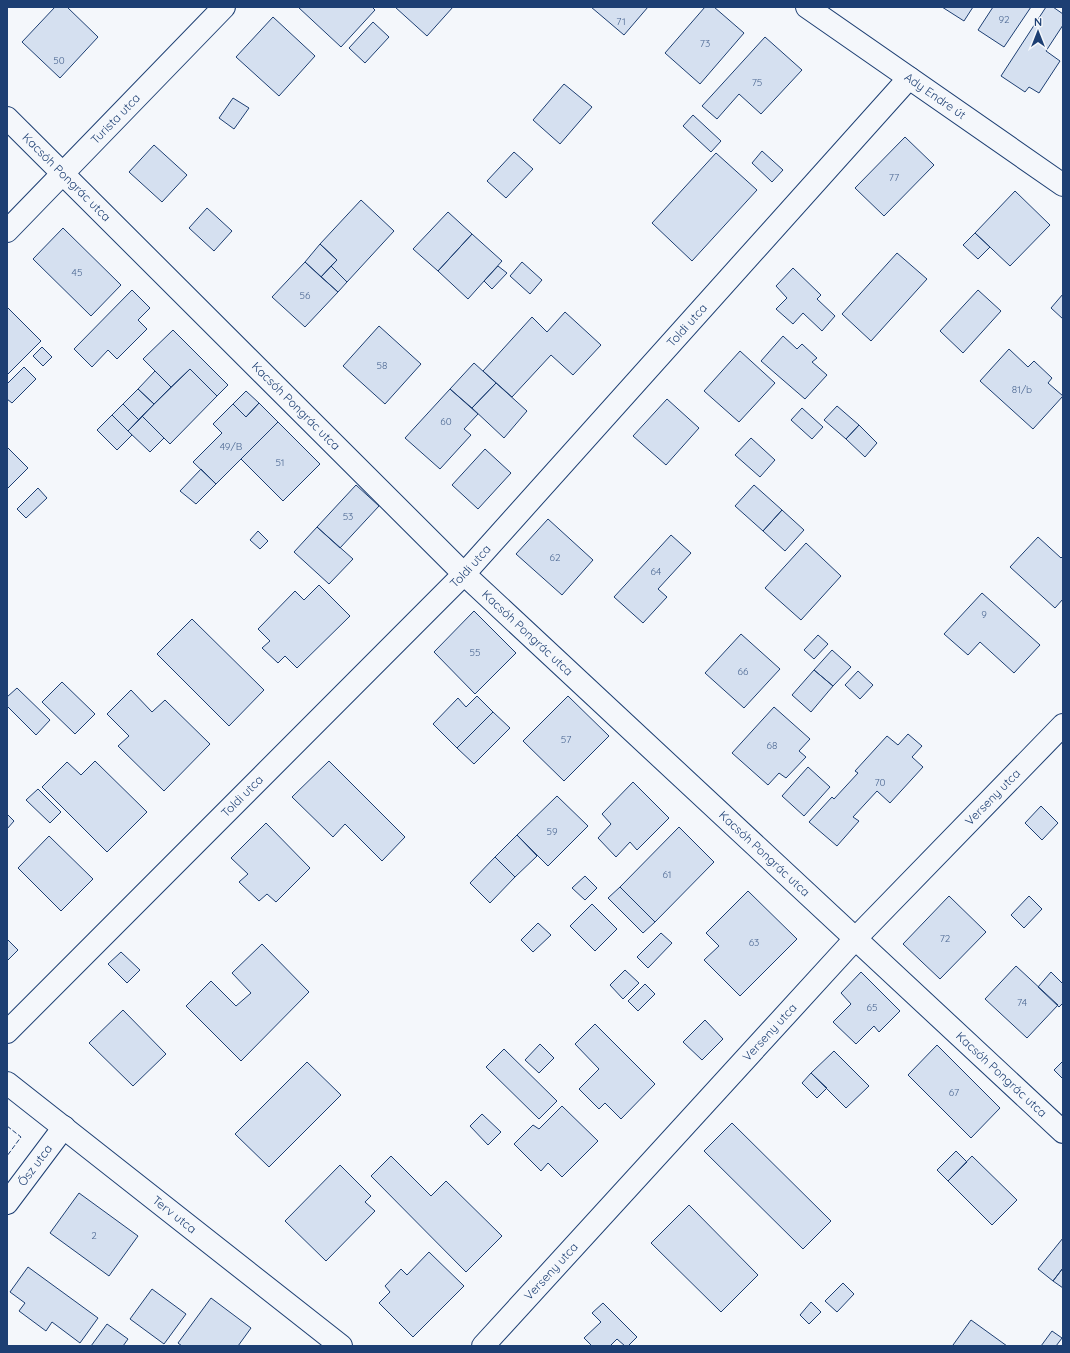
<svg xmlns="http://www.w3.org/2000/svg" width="1070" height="1353" font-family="Quicksand,sans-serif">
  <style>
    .building { fill: #d5e0f0; stroke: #1d3f73 }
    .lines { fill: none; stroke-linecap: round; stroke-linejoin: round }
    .street-casing { stroke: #1d3f73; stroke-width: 24 }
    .secondary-casing { stroke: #1d3f73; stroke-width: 24 }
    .street { stroke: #f4f7fb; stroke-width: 22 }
    .secondary { stroke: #f4f7fb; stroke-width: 22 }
    .fence { stroke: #1d3f73; stroke-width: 1; stroke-dasharray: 5 2; stroke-linecap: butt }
    .labels { text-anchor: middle; stroke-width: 3; stroke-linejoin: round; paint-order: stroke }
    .number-label { font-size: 10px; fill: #4b6792 }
    .street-label { font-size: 12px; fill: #1d3f73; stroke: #f4f7fb }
  </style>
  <rect width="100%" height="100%" fill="#f4f7fb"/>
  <path class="building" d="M 55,7 L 67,7 L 98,37 L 60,78 L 22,42 Z
    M 298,7 L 372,7 L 375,10 L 341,47 Z
    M 395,7 L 453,7 L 427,36 Z
    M 591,7 L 648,7 L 624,35 Z
    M 705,7 L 714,7 L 744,33 L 700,84 L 665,53 Z
    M 942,7 L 973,7 L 964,21 Z
    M 993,7 L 1031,7 L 1004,47 L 978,30 Z
    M 1046,7 L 1053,7 L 1063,14 L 1063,25 L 1046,51 L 1060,61 L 1039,93 L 1029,87 L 1025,92 L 1001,76 Z
    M 273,17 L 315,56 L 279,96 L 236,57 Z
    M 373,22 L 389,37 L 365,63 L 349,48 Z
    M 765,37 L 802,70 L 761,114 L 739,94 L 717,119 L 702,106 Z
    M 564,84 L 592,107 L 560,144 L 533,120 Z
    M 233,98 L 249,108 L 234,129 L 219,118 Z
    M 693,115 L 721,141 L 711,152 L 683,126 Z
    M 905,137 L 934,165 L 884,216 L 855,188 Z
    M 154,145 L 187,175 L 162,202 L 129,172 Z
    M 762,151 L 783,170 L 772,182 L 752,163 Z
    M 514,152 L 533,169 L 506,198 L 487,181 Z
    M 716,153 L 757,190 L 692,261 L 652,223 Z
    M 1015,191 L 1050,225 L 1010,266 L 975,233 Z
    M 361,200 L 394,231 L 347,282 L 331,266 L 337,260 L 320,244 Z
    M 207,208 L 232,231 L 214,251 L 189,228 Z
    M 448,212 L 472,234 L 438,271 L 413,249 Z
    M 63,228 L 121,285 L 91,316 L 33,259 Z
    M 975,233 L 990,247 L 978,259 L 963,245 Z
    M 472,234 L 502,261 L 468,299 L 438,271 Z
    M 320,244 L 337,260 L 321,277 L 305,262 Z
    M 897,253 L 927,279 L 871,341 L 842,314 Z
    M 305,262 L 338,292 L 305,327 L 272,297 Z
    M 522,262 L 542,280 L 530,294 L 510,276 Z
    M 331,266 L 347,282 L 338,292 L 321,277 Z
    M 498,266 L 507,273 L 492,289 L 484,281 Z
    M 793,268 L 821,295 L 817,299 L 835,316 L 822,331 L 803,313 L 793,324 L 776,309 L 787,298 L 776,286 Z
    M 132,290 L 150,308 L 138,320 L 147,329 L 117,359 L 108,350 L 92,367 L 74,349 Z
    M 978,290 L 1001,311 L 963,353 L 940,331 Z
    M 1063,294 L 1063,319 L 1051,308 Z
    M 7,307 L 41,341 L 7,375 Z
    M 565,312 L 601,345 L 573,375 L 551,355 L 512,397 L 483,371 L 532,317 L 547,332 Z
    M 379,326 L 421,364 L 385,404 L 343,366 Z
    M 173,330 L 228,385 L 217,396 L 190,369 L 171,387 L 143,359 Z
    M 783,336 L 797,349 L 802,344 L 817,358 L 812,362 L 827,375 L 805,399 L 761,361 Z
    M 42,347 L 52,357 L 43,366 L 33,356 Z
    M 1009,349 L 1028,367 L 1034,361 L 1052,378 L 1048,383 L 1063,396 L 1033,429 L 980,381 Z
    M 740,351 L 775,383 L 739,422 L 704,391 Z
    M 474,363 L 496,383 L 472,408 L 450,389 Z
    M 24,367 L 36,379 L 12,403 L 7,399 L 7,384 Z
    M 190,369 L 217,396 L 170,444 L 142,416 Z
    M 155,371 L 171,387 L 154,404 L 138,389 Z
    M 496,383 L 527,411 L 504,438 L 472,408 Z
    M 138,389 L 154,404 L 139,420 L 123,404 Z
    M 450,389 L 478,414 L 464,429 L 471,435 L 440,469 L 405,438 Z
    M 246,391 L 259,403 L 246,417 L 233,404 Z
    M 667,399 L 699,428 L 666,465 L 633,436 Z
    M 259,403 L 278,422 L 216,484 L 193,462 L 222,433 L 213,424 L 233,404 L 246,417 Z
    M 123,404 L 139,420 L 128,431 L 112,415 Z
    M 837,406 L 859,425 L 846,439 L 824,420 Z
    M 802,408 L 823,427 L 812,439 L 791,420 Z
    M 112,415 L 132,435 L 117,450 L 97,430 Z
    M 142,416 L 164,438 L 150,452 L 128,431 Z
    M 278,422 L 320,464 L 283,501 L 241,459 Z
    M 859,425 L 877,443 L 865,457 L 846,439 Z
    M 751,438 L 775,460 L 760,477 L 735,455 Z
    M 7,447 L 28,468 L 7,489 Z
    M 485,449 L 511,473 L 478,509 L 452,485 Z
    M 201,469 L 216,484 L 196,504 L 180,491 Z
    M 356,485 L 379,506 L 340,548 L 317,527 Z
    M 754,485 L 782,510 L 763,531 L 735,506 Z
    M 38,488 L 47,498 L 26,518 L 17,509 Z
    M 782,510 L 804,530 L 785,551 L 763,531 Z
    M 548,519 L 593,560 L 562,595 L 516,554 Z
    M 317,527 L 353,559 L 329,584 L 294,552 Z
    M 258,531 L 268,541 L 260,549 L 250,540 Z
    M 671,535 L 691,553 L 658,589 L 667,597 L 643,623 L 614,597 Z
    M 1038,537 L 1061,558 L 1063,556 L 1063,599 L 1055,608 L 1010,567 Z
    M 806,543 L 841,576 L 801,620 L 765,588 Z
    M 319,585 L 350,616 L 297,668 L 285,656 L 278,663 L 262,648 L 270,641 L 258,629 L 295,591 L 304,600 Z
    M 982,593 L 1040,645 L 1014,673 L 980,642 L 968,655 L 944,634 Z
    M 474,611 L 516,653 L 475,694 L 434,652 Z
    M 192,619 L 264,690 L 229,726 L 157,654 Z
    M 741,634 L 780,669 L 744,708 L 705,673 Z
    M 818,635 L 828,644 L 814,659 L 804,650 Z
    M 832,650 L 851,667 L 833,686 L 814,670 Z
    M 814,670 L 833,686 L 811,712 L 792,695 Z
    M 858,671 L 873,685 L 860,699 L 845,685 Z
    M 62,682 L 95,714 L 75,734 L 42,702 Z
    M 17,688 L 50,720 L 36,735 L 7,706 L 7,697 Z
    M 131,690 L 152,712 L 165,700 L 210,744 L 164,791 L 118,746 L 129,736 L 107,714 Z
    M 477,696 L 493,712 L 457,748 L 433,724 L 458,698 L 466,707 Z
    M 568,696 L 609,736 L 564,781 L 523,741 Z
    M 774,707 L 810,739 L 799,751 L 806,757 L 786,778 L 779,773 L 768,785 L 732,753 Z
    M 493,712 L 510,728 L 474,764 L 457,748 Z
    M 908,734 L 922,746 L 912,757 L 923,767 L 890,803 L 877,791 L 853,817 L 859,821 L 837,846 L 809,822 L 832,797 L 834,799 L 858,773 L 855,771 L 887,736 L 898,745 Z
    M 95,761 L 147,812 L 107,852 L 42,787 L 67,762 L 81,775 Z
    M 329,761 L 405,837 L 382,861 L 345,824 L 333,837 L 292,797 Z
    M 808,767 L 830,787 L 804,816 L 782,796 Z
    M 633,782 L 669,818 L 637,850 L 630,842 L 616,857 L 598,838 L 611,824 L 602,814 Z
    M 38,789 L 61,812 L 50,823 L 26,800 Z
    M 557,796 L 588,826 L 548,866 L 517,835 Z
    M 1041,806 L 1058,823 L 1042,840 L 1025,823 Z
    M 7,814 L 14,821 L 7,829 Z
    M 266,823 L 310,868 L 276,902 L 267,894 L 259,901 L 239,882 L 248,874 L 231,858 Z
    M 679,827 L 714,862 L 655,922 L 620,887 Z
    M 517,835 L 537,856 L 515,877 L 495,857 Z
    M 49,836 L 93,879 L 61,911 L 18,868 Z
    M 495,857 L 515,877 L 490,903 L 470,883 Z
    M 585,876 L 597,888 L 585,900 L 572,888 Z
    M 620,887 L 655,922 L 643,933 L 608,898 Z
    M 748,891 L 797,939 L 740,996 L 704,960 L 719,946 L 706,933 Z
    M 949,896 L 986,932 L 940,979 L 903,944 Z
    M 1029,896 L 1042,909 L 1024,928 L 1011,915 Z
    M 592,904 L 617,929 L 595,951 L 570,926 Z
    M 538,923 L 551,935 L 533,952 L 521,940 Z
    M 661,933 L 672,943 L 648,968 L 637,957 Z
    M 7,939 L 18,950 L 7,961 Z
    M 262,944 L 309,992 L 241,1061 L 186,1006 L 211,981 L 236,1006 L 251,993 L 232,973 Z
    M 121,952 L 140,970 L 127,983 L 108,964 Z
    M 1016,966 L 1058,1005 L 1027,1038 L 985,999 Z
    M 625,970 L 639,983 L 623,999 L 610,985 Z
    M 861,972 L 900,1011 L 879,1032 L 874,1026 L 856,1044 L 833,1022 L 851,1004 L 841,993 Z
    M 1051,972 L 1063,984 L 1063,1003 L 1059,1007 L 1038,987 Z
    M 645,984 L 655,994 L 638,1011 L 628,1001 Z
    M 123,1010 L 166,1054 L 133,1086 L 89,1043 Z
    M 705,1020 L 723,1039 L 702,1060 L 683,1042 Z
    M 595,1024 L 655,1084 L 621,1119 L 605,1103 L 599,1109 L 579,1089 L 599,1069 L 575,1044 Z
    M 540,1044 L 554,1058 L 539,1073 L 525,1060 Z
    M 937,1045 L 1000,1108 L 971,1138 L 908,1075 Z
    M 504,1049 L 557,1101 L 539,1119 L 486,1067 Z
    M 834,1051 L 869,1086 L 846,1108 L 811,1073 Z
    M 1063,1061 L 1063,1079 L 1054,1070 Z
    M 307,1062 L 341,1095 L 269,1167 L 235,1134 Z
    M 811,1073 L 827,1088 L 817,1098 L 802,1083 Z
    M 562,1106 L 598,1141 L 562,1177 L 548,1163 L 541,1171 L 514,1144 L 533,1125 L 539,1129 Z
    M 482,1114 L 501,1132 L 488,1145 L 470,1126 Z
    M 732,1123 L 831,1221 L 803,1249 L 704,1151 Z
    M 956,1151 L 967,1162 L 948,1181 L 937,1170 Z
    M 391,1156 L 431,1196 L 446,1181 L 502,1236 L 466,1272 L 371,1176 Z
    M 972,1156 L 1017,1200 L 992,1225 L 948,1181 Z
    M 340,1165 L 371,1196 L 365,1202 L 375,1211 L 326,1261 L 285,1221 Z
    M 79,1193 L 138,1236 L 109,1276 L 50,1233 Z
    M 689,1205 L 758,1275 L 721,1312 L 651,1243 Z
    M 1063,1238 L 1063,1268 L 1053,1281 L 1038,1269 Z
    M 429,1252 L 464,1286 L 413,1337 L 379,1303 L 390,1292 L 385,1286 L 401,1269 L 407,1275 Z
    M 28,1267 L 98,1318 L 80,1343 L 52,1322 L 46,1331 L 19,1311 L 25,1303 L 10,1292 Z
    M 1063,1268 L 1063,1288 L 1053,1281 Z
    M 843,1283 L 854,1294 L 837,1312 L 825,1301 Z
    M 152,1289 L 186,1314 L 164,1344 L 130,1319 Z
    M 211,1298 L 251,1328 L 238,1346 L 182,1346 L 178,1343 Z
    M 811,1302 L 821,1312 L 809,1324 L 800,1315 Z
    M 603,1303 L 637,1337 L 628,1346 L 625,1346 L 617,1339 L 610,1346 L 592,1346 L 584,1338 L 601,1322 L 592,1313 Z
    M 971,1320 L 1007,1346 L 955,1346 L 953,1345 Z
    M 107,1324 L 128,1339 L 123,1346 L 91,1346 Z
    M 1052,1331 L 1062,1338 L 1056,1346 L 1041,1346 Z"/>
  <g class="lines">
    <defs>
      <g id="street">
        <path id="s1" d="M 7,118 L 464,574 L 1063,1132"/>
        <path id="s2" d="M 7,231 L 224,7"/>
        <path id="s3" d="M 7,1032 L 464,574 L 909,78"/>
        <path id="s4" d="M 7,1083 L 341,1346"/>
        <path id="s5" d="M 7,1203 L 64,1127"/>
        <path id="s6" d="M 483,1346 L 856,938 L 1063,725"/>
      </g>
      <g id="secondary">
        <path id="s7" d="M 807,7 L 1063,185"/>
      </g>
    </defs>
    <use href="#street" class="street-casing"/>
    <use href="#secondary" class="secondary-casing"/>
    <use href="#street" class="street"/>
    <use href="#secondary" class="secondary"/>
    <path class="fence" d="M 7,1126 L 21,1137 L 7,1156"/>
  </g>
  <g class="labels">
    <g class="number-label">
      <text x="1004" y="23">92</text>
      <text x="621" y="25">71</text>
      <text x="705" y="47">73</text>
      <text x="59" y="64">50</text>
      <text x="757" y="86">75</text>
      <text x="894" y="181">77</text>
      <text x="77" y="276">45</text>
      <text x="305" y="299">56</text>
      <text x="382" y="369">58</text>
      <text x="1022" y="393">81/b</text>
      <text x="446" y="425">60</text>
      <text x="231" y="450">49/B</text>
      <text x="280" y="466">51</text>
      <text x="348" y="520">53</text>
      <text x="555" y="561">62</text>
      <text x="656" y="575">64</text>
      <text x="984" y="618">9</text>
      <text x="475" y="656">55</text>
      <text x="743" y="675">66</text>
      <text x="566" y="743">57</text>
      <text x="772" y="749">68</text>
      <text x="880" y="786">70</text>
      <text x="552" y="835">59</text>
      <text x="667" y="878">61</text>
      <text x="945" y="942">72</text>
      <text x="754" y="946">63</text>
      <text x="1022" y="1006">74</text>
      <text x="872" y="1011">65</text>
      <text x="954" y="1096">67</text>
      <text x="94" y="1239">2</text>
    </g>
    <g class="street-label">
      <text dy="4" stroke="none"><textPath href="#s7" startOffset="156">Ady Endre út</textPath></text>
      <text dy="4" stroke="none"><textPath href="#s2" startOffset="156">Turista utca</textPath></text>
      <text dy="4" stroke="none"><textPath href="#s1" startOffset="84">Kacsóh Pongrác utca</textPath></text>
      <text dy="4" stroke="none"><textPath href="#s3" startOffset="981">Toldi utca</textPath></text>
      <text dy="4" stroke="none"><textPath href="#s1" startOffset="408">Kacsóh Pongrác utca</textPath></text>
      <text dy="4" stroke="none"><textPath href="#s3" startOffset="657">Toldi utca</textPath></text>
      <text dy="4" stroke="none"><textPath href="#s1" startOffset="732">Kacsóh Pongrác utca</textPath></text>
      <text dy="4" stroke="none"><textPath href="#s3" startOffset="333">Toldi utca</textPath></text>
      <text dy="4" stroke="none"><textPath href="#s6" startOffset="749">Verseny utca</textPath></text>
      <text dy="4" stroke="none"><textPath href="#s1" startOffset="1056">Kacsóh Pongrác utca</textPath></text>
      <text dy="4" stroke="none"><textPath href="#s6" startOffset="425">Verseny utca</textPath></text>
      <text dy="4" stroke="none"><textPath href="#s1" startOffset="1380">Kacsóh Pongrác utca</textPath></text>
      <text dy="4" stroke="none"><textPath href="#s5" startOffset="47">Ősz utca</textPath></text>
      <text dy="4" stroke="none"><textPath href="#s4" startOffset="213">Terv utca</textPath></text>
      <text dy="4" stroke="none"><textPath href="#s6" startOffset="101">Verseny utca</textPath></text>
    </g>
  </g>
  <rect width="1070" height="1353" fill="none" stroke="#1d3f73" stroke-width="16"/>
  <g transform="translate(1038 32)" stroke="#f4f7fb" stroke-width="3" paint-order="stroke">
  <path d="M0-3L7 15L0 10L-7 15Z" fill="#1d3f73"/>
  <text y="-6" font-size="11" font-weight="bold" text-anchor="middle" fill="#1d3f73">N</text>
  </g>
</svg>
